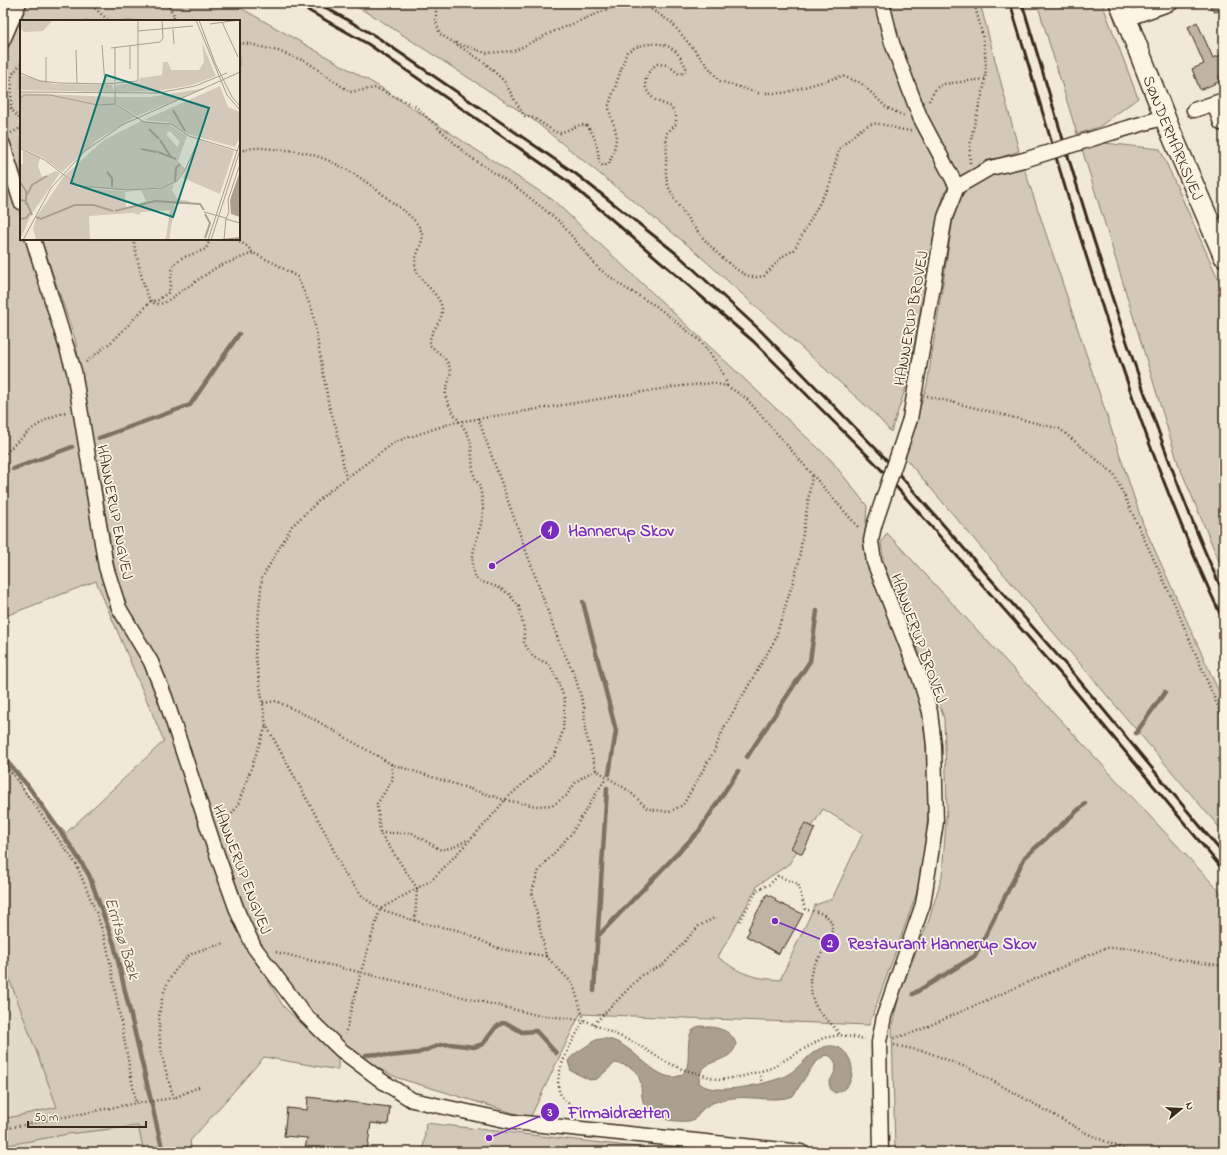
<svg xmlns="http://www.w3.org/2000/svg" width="1227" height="1155" font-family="'Indie Flower',sans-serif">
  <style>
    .built { fill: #e1d9c9 }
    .green { fill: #d2c9ba; stroke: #867a6c; fill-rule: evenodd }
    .water { fill: #aaa091; stroke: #7e7163 }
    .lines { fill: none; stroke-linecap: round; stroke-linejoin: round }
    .stream { stroke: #7e7163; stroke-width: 4.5 }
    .building { fill: #beb3a4; stroke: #3b2a1e }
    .street-casing { stroke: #3b2a1e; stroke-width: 17 }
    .secondary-casing { stroke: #3b2a1e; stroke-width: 23 }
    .path { stroke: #3b2a1e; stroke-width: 2.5; stroke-dasharray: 1 3; stroke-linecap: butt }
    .street { stroke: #fcf5e5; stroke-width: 14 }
    .secondary { stroke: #fcf5e5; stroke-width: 20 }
    .rail { stroke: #3b2a1e; stroke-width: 3 }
    .street-bridge-casing { stroke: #3b2a1e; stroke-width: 17; stroke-linecap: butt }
    .street-bridge { stroke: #fcf5e5; stroke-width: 14 }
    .labels { text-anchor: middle; stroke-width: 3.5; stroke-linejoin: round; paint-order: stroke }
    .street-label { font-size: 16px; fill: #3b2a1e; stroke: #fcf5e5 }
    .water-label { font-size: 17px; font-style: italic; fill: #625346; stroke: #fcf5e5 }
    .inset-river { fill: none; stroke: #aaa091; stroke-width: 2 }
    .inset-road { fill: none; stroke: #a89d8e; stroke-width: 1 }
    .view { fill: #0f766e; fill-opacity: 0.15; stroke: #0f766e; stroke-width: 2 }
    .inset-edge { fill: none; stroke: #3b2a1e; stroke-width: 2 }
    .leader { fill: none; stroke: #7b2cbf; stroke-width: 1.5 }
    .callout-dot { fill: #7b2cbf; stroke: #fcf5e5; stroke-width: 1.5 }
    .mark-label { font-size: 12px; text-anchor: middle; font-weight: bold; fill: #fff }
    .callout-label { font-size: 17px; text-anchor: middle; font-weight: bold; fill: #7b2cbf; stroke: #fcf5e5; stroke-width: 3.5; stroke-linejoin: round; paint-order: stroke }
  </style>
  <rect width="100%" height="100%" fill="#f0e9d9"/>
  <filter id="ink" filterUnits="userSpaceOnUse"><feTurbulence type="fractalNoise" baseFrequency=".025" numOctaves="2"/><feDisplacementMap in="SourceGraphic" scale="8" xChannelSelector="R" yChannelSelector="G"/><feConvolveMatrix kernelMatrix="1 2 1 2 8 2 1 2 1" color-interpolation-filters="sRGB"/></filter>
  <g filter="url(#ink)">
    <path class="built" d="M 3,961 L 138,1126 L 144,1152 L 3,1152 Z"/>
    <path class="green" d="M 28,3 L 232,3 L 380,87 L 553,200 L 831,460 L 867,506 L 864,550 L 924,711 L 929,797 L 926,840 L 919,887 L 869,1025 L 580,1014 L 530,1118 L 398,1078 L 364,1061 L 333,1037 L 309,1012 L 271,961 L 252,928 L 213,820 L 170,688 L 151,648 L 130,616 L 117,582 L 75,339 L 41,239 L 239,239 L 239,21 L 21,21 L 21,179 L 3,119 L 3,60 ZM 823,809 L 863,833 L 832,899 L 815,905 L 780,980 C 752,978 740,974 718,957 L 758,885 L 789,864 Z
      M 349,3 L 980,3 L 1019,151 L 985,163 L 962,175 L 950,184 L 944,194 L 934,234 L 908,381 L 891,432 L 875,414 L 690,247 L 532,119 L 372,15 Z
      M 1037,3 L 1102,3 L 1138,98 L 1099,127 L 1077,134 Z
      M 1104,143 L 1160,149 L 1224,292 L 1224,573 L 1178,463 L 1082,149 Z
      M 3,158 L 21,218 L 21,239 L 27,239 L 67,370 L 102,575 L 149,672 L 238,930 L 283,1006 L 338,1058 L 338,1070 L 264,1057 L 190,1141 L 192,1152 L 144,1152 L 138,1126 L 68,1134 L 3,1146 L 3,1119 L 57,1107 L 3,962 L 3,760 L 29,797 L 66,833 L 164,741 L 96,581 L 3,617 Z
      M 1024,168 L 1143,524 L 1224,703 L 1224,833 L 905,458 L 927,385 L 953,219 C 955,213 957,204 960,198 C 974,176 1001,173 1024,168 Z
      M 887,533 L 1224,896 L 1224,1152 L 895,1152 L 892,1026 L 900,991 L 929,920 L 942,876 L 947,808 L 946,773 L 944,719 L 935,689 L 900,609 L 884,564 L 881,543 Z
      M 426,1123 L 681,1152 L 423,1152 Z"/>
    <path class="water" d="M 700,1026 C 714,1027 731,1028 736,1044 C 732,1066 699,1055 699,1082 C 708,1098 774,1083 787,1075 C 800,1068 810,1051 824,1047 C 852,1038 865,1086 835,1093 L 831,1090 L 829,1083 C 834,1073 841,1065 830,1056 L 825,1055 L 814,1064 L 793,1096 C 772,1104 745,1093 723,1100 C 716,1101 709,1104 704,1108 C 698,1113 698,1120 688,1121 C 676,1122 660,1120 650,1112 C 632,1099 655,1068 615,1063 L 597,1079 L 590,1080 L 571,1071 L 568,1061 C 573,1054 579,1051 585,1047 C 590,1044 595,1039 601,1039 C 629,1035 654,1085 679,1076 C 698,1069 678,1031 700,1026 Z"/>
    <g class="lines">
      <path class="stream" d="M 99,438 L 190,405 L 239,334
        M 13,469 L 72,447
        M 583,602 L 616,731 L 609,774
        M 1136,733 L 1165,692
        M 3,757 L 28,786 L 72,848 L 89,875 L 114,944 L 163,1152
        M 747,757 L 810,661 L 817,611
        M 598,936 L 699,831 L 738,771
        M 594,991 L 607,788
        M 913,994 L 975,956 L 1025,857 L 1085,804
        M 366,1055 L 376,1054 L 390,1056 L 418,1053 L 440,1045 L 450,1044 L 474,1047 L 483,1044 L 495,1028 L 502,1023 L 508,1024 L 522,1032 L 536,1031 L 556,1053"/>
    </g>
    <path class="building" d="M 1213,3 L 1221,3 L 1221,10 L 1215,12 L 1210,8 Z
      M 1197,22 L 1213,58 L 1224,54 L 1224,59 L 1222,60 L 1224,74 L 1219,76 L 1221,81 L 1200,90 L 1192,69 L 1204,64 L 1188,27 Z
      M 805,823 L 815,828 L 802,854 L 791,848 Z
      M 767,894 L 776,899 L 775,901 L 803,914 L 784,948 L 782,947 L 779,954 L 746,936 L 750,930 L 748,929 Z
      M 308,1097 L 390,1107 L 388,1125 L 371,1123 L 367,1152 L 331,1152 L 305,1149 L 307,1138 L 284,1136 L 287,1108 L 307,1110 Z"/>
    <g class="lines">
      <defs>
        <path id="street" d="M 882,3 L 892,43 L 920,117 L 957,187
          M 1126,19 L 1171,3
          M 3,40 L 19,3
          M 1214,103 L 1221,123
          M 1194,110 L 1224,100
          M 1114,132 L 1165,117
          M 3,145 L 21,202
          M 33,239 L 74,371 L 106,567 L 119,608 L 151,662 L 165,697 L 213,843 L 238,913 L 254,947 L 304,1014 L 341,1050 L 382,1081 L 412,1100 L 514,1122 L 801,1152
          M 910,419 L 945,217 L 957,187 L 990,168 L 1024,160
          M 874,526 L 871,541 L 874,562 L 920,679 L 930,712 L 934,746 L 936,822 L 923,904 L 884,1016 L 879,1042 L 881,1152"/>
        <g id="secondary">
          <path id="s1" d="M 1120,3 L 1169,128 L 1224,256"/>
        </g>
      </defs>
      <use href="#street" class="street-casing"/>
      <use href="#secondary" class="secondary-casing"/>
      <path class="path" d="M 89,3 L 109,21
        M 167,3 L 174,15 L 174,21
        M 436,3 L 436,22 L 440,34 L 484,62 L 504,81 L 524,116 L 534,118 L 555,132 L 560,133 L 580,125 L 586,125 C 596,136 598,148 599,162 L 603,166 L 609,164 C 612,155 617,143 616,133 C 614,123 609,115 609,105 L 627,52 C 638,44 659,40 671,48 C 678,52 683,61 686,68 L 685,73 L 679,74 L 668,65 L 657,64 C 644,74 640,87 654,99 C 659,103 666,104 671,107 L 676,116 L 676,124 L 667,133 L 666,139 C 668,153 664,168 667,182 C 674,208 723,267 749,276 C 754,278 759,277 764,276 L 783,256 L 794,250 L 830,184 L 839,149 L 842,146 C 850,139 862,126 872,124 C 885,122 899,132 912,130
        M 641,3 L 671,22 L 720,81 L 758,93 L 784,93 L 842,76 L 861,83 L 886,107 L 904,116
        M 456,43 L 486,53 L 514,51 L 548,34 L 623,3
        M 239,44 L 245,43 L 278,51 L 307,62 L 350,92 L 376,88 L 415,106 L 466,154 L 520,190 L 560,222 L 598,268 L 625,288 L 656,306 L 700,341 L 714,359 L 725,377 L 727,386
        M 21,63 L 12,75 L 11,109 L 21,120
        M 929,101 L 936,88 L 944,84 L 985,79
        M 11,133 L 21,128
        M 239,152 C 252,146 260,148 274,149 C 283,150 293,150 301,152 C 337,159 368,182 396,205 C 405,212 419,221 422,234 C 424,246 412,256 416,269 C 421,284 440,293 442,309 C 443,323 428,331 430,345 C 437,352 447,358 450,368 C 453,378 444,387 446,397 C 450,412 462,423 469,437 C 473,448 471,462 474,474 C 474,478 477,481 479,485 C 481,491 482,499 483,506 C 484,531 464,556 477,580 L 500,588 L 509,594 L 519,607 L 524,629 L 524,643 L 533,657 L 549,664 L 557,679 L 565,700 L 563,730 L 555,755 L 505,800 L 487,822 L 432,880 L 380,909 L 361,972 L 345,1034
        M 970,163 C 967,134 982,107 985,79 C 988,53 981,28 974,3
        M 133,239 C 136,251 144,296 152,302 C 156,305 160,304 164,303 L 217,267 L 253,253
        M 236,239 L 248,247 L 253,253 L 276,264 L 297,277 L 312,309 L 329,406 L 336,427 L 346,478
        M 86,362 L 115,339 L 151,301 L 158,300 L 169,292 L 173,265 L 182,258 L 206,249 L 210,239
        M 927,396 L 1060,429 L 1114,474 L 1175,605 L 1224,721
        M 478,418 L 560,645 L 574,673 L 584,707 L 585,730 L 596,770
        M 3,456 C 21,437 40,419 66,412
        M 263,703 L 276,701 L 310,717 L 391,764 L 505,800 L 536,806 L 553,805 L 566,796 L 576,782 L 584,776 L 596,770 L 629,791 L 648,809 L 669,812 L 683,805 L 714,751 L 725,726 L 775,640 L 798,565 L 812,476
        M 3,764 L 14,776 L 76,864 L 97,914 L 107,946 L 136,1103
        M 391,764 L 393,779 L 377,804 L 380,833 L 417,888 L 415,921
        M 223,827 L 238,805 L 266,726
        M 380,833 L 412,833 L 441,850 L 454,847 L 467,840
        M 740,921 L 757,890 L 770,884 L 778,876 L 798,884 L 805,909 C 810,911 817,911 822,914 C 849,926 814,958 811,974 C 809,981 811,989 812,996 C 815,1013 832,1021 840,1035
        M 276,952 L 537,1015 L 584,1020 L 637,1044 L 664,1061 L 682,1069 L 720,1080 L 744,1076 L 771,1068 L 823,1038 L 840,1035 L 865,1039
        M 546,956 L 500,949 L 457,930 L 422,923 L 380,909 L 363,897 L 344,873 L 326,834 L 266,725 L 255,653 L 262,578 L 292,526 L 329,491 L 395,442 L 452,423 L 673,387 L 712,383 L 727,386 L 746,398 L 858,527
        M 594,1024 L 642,975 L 663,965 L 699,926 L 716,917
        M 894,1038 L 915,1032 L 1105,948 L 1130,948 L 1181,960 L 1224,966
        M 894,1045 L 927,1052 L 973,1070 L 1088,1134 L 1131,1152
        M 759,1072 L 762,1083
        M 174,1098 C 160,1056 146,1000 181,964 C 184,961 186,957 190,955 C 199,949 214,947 225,943
        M 584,1116 C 579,1108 569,1106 563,1098 C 547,1079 575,1038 584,1020 L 573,984 L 546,956 L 532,892 L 539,870 L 571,834 L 606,778
        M 3,1129 L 136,1103 L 174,1098 L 201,1086"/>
      <use href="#street" class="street"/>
      <use href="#secondary" class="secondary"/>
      <path class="rail" d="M 295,3 L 368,44 L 567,181 L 753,341 L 877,465 L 1066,680 L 1224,871
        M 318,3 L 377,37 L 576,174 L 677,254 L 761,331 L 883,456 L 1073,673 L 1224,855
        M 1010,3 C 1073,212 1130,424 1224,622
        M 1022,3 C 1064,142 1104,282 1154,419 C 1175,478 1197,537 1224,594"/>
      <defs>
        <path id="street-bridge" d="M 1024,160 L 1114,132
          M 874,526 L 910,419"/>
      </defs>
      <use href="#street-bridge" class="street-bridge-casing"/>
      <use href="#street-bridge" class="street-bridge"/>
    </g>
  </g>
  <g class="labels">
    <g class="street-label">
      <text dy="6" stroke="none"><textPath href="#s1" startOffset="145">SØNDERMARKSVEJ</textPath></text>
      <text transform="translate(910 318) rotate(-80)" y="6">HANNERUP BROVEJ</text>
      <text transform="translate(116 512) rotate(79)" y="6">HANNERUP ENGVEJ</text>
      <text transform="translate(920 638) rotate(70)" y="6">HANNERUP BROVEJ</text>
      <text transform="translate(243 869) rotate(69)" y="6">HANNERUP ENGVEJ</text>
    </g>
    <g class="water-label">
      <text transform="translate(123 938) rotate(73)" y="6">Erritsø Bæk</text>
    </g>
  </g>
  <g transform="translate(20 20)">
    <rect width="220" height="220" fill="#f0e9d9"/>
    <path d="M 0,0 L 33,0 L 23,11 L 4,12 L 0,7 ZM 182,23 L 196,56 L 172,65 L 138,71 L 95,72 L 97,65 L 119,62 L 120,58 L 142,55 L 143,42 L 148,42 L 151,50 L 179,50 L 184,42 ZM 0,55 L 35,64 L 92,65 L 94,72 L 0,70 ZM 200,66 L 208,87 L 220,92 L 220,117 L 215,127 L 168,114 L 147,102 L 124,100 ZM 186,68 L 117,96 L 95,83 L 95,77 L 130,77 ZM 0,73 L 94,77 L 95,85 L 115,97 L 77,120 L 42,152 L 24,138 L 0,127 ZM 121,101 L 148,104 L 167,116 L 158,141 L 165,149 L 155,162 L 144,167 L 106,170 L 60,167 L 45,155 L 84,120 ZM 150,111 L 160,122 L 157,127 L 146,114 ZM 180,120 L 214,131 L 200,174 L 163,158 ZM 3,130 L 20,138 L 18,146 L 22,157 L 36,151 L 40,153 L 11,195 L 0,220 L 0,144 L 3,144 ZM 44,156 L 59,168 L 105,171 L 140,169 L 154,164 L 152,170 L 157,179 L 169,181 L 170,184 L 155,184 L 149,220 L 144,220 L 146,218 L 150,190 L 121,192 L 119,195 L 113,193 L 69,196 L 70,220 L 13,220 L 16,218 L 13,209 L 17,196 ZM 121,170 L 126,181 L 106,189 L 105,172 Z" fill="#d2c9ba" fill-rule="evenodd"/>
    <path d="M 220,151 L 220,197 L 211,194 L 210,180 Z" fill="#aaa091"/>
    <path class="inset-river" d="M 153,90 L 165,111M 129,109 L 139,119M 140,120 L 151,137M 121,129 L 137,132M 138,132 L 156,139M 87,152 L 92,158 L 92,167M 155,161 L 156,148 L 160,144M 0,162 L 6,171 L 6,185M 7,175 L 12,165 L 27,156M 0,180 L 6,181 L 12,195M 95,191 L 135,181 L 180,184 L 184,190M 185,194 L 190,203 L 185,218M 16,197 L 21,199 L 55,185 L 74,185 L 93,191M 0,199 L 6,198 L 10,193M 201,220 L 220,218"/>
    <path class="inset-road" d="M 176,0 L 207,75 L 220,90M 179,0 L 195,43 L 212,77 L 220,86M 202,2 L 218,37M 190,4 L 219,0M 153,9 L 154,24M 118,11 L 173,6M 82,25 L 85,64M 110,26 L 110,49M 91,28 L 140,22 L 143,18 L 142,0M 95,28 L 95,61M 56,30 L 57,64M 0,53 L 20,61 L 40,63 L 85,64 L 118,61 L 118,0M 26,62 L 26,37M 95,64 L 95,84 L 124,102 L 151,104 L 169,116 L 218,131M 0,72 L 138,73 L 175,66 L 207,53M 0,92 L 1,77 L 5,75 L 30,75 L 77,85 L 95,84M 0,128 L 25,140 L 58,166 L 108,170 L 142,168 L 157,161 L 165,150 L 179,119M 220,144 L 208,180 L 209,192 L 206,199 L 220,203M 184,192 L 206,198 L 204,220M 3,220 L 31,168 L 65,131 L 102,105 L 220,52M 188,220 L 220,122M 191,220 L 220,130"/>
    <path class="view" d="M 86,55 L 189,88 L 153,197 L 51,163 Z"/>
    <rect width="220" height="220" class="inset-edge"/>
  </g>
  <path class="leader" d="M492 566L550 530M775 921L830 943M489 1138L550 1112"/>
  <g class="callout-dot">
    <circle cx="492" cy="566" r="4"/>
    <circle cx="775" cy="921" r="4"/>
    <circle cx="489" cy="1138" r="4"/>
    <circle cx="550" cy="530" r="10"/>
    <circle cx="830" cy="943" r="10"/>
    <circle cx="550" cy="1112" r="10"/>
  </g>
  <g class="mark-label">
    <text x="550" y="534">1</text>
    <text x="830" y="947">2</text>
    <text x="550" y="1116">3</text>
  </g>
  <g class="callout-label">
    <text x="621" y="536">Hannerup Skov</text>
    <text x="942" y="949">Restaurant Hannerup Skov</text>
    <text x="619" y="1118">Firmaidrætten</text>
  </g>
  <rect width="1227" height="1155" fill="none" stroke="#fcf5e5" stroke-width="16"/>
  <rect x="8" y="8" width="1211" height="1139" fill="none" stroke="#3b2a1e" stroke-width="1.5" filter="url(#ink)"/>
  <g transform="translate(1181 1109) rotate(72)" stroke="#fcf5e5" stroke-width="3" paint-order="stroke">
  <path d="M0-3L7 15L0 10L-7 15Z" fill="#3b2a1e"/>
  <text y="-6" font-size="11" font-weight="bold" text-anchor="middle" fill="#3b2a1e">N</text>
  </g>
  <path d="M28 1121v6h118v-6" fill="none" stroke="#3b2a1e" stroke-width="2"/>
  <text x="34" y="1121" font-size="12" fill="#3b2a1e" stroke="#fcf5e5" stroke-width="3" paint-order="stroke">50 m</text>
</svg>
